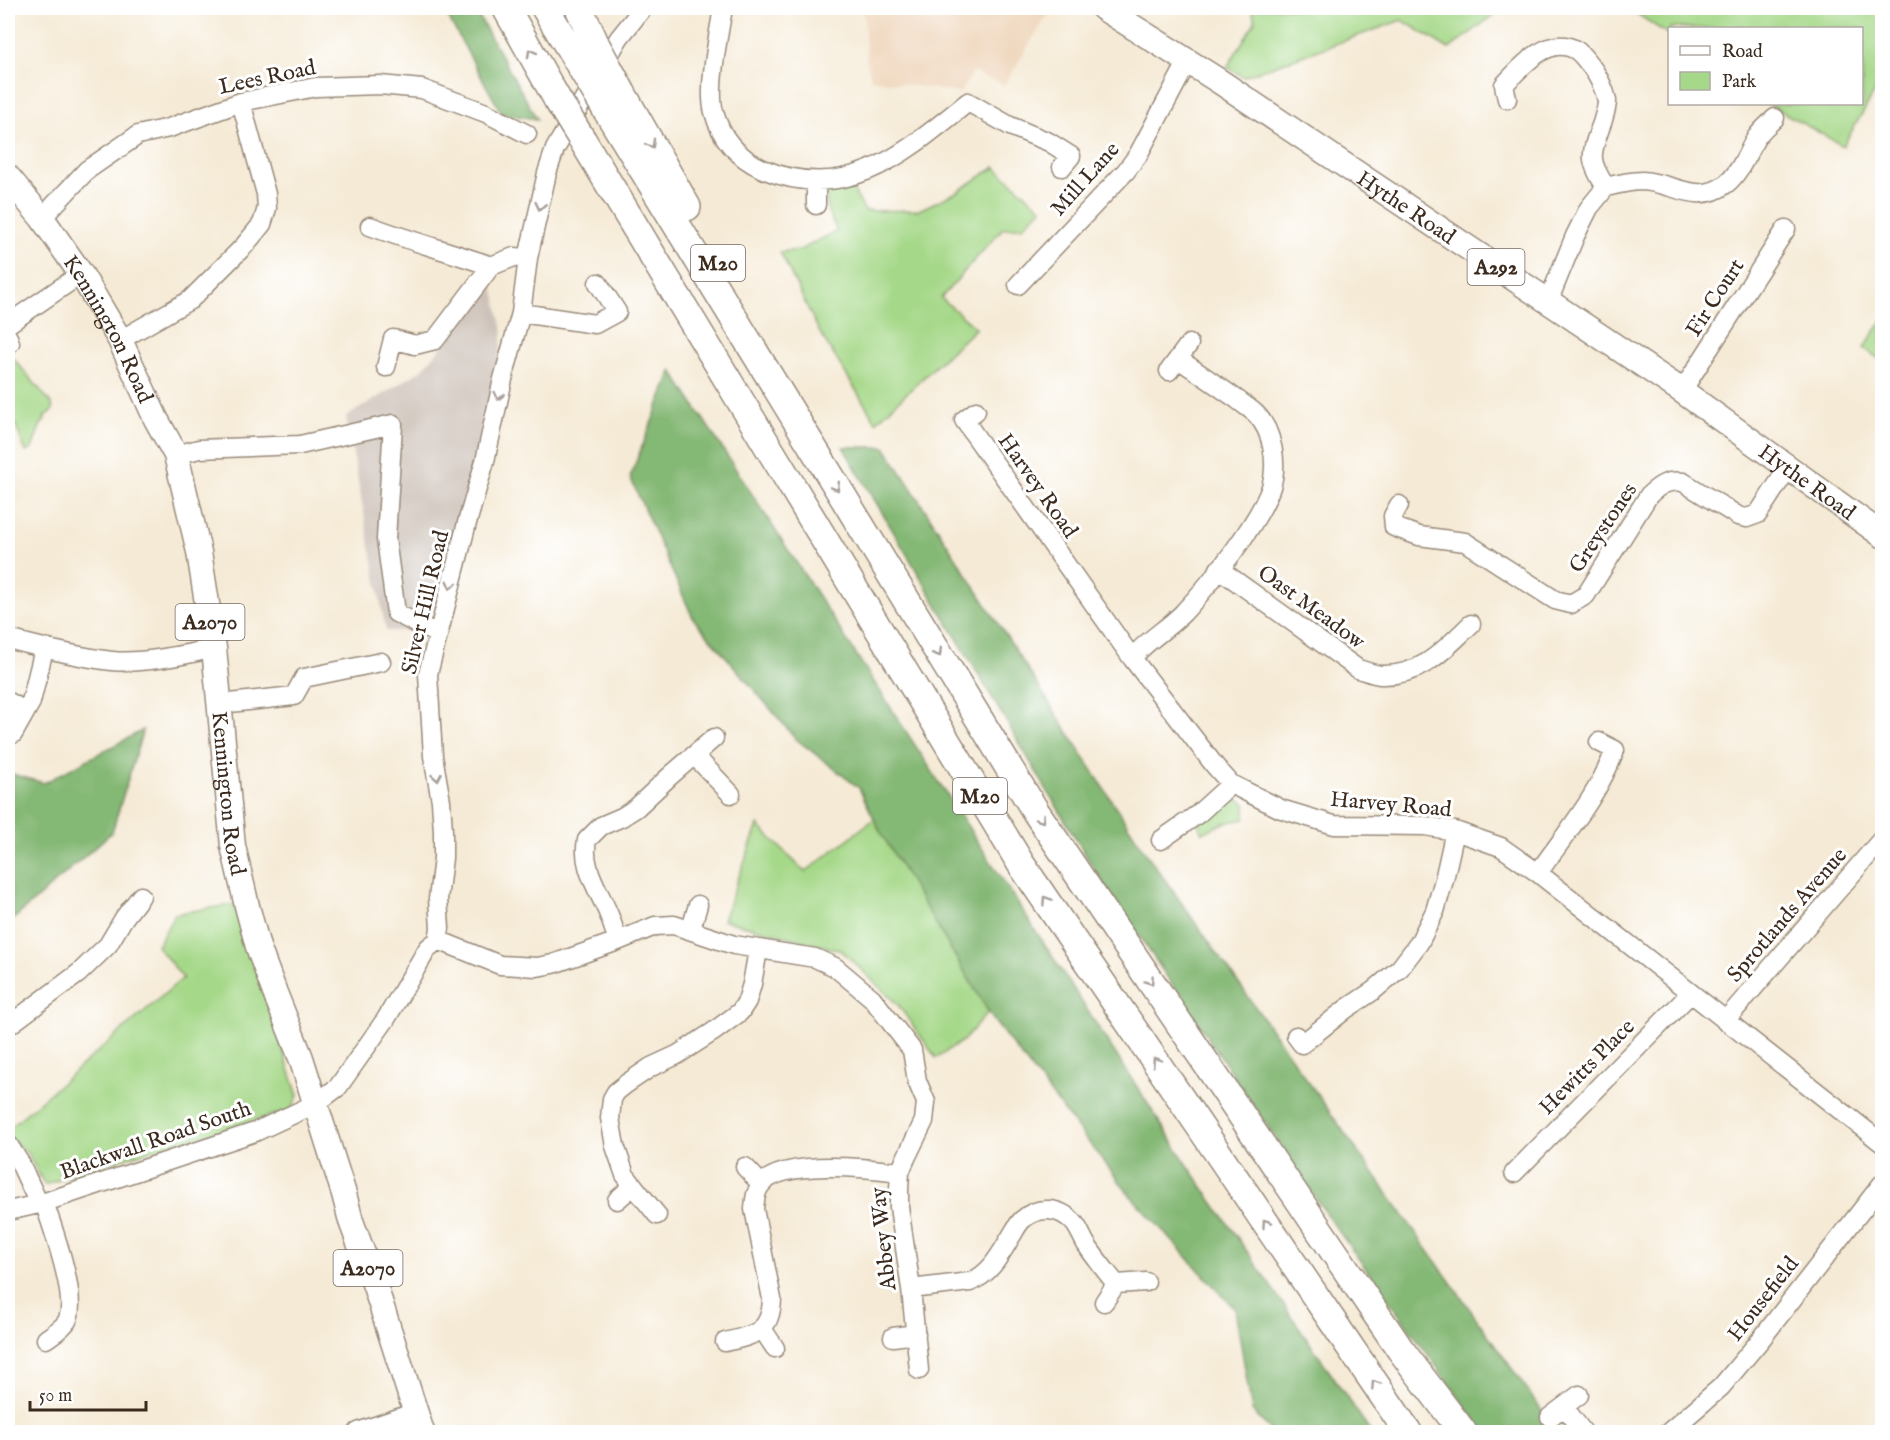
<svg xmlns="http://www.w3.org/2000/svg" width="1890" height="1440" font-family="'IM FELL English',serif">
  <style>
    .built { fill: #efd6bc }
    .industrial { fill: #cdc2b9 }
    .green { fill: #a5d888; stroke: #708153; stroke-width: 1.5 }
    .forest { fill: #84b874; stroke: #607149; stroke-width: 1.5 }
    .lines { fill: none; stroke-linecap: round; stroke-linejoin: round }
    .minor-casing { stroke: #988a7a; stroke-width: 21 }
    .major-casing { stroke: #988a7a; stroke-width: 27 }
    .highway-casing { stroke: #988a7a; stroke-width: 30 }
    .minor { stroke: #fff; stroke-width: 18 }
    .major { stroke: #fff; stroke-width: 24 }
    .highway { stroke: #fff; stroke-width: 27 }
    .highway-bridge-casing { stroke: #988a7a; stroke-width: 30; stroke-linecap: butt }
    .highway-bridge { stroke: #fff; stroke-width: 27 }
    .oneway { stroke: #a79f9a }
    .labels { text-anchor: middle; stroke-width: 6; stroke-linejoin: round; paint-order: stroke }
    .shield { fill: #fff; stroke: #766a62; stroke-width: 1.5 }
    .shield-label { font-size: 21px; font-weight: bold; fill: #3b2a1e }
    .street-label { font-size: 22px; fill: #3b2a1e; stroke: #fff }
  </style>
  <rect width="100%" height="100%" fill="#fff"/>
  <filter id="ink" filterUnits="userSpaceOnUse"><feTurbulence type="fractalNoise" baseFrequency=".0167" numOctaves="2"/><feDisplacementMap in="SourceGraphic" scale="12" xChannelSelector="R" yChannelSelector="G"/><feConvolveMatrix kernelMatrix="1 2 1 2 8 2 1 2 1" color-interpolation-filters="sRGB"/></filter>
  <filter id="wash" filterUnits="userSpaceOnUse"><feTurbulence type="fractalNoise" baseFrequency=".008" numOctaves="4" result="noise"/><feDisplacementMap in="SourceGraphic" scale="24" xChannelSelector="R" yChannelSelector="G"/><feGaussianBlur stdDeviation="1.35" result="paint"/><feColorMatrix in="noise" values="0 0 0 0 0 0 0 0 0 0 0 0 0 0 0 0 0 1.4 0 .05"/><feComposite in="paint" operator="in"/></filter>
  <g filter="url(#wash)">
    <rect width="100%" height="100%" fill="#f5ead5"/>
    <path class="built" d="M 863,8 L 1052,8 L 1004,85 L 973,72 L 960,93 L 871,79 L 867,62 Z"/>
    <path class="industrial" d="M 493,285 L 503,332 L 484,440 L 443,591 L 432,621 L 410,631 L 386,631 L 346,417 L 422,370 Z"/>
    <path class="green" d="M 1252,8 L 1503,8 L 1449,49 L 1402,20 L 1243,77 L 1227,67 L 1255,22 Z
      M 1628,8 L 1882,8 L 1882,80 L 1843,146 L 1768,104 L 1862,104 L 1862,28 L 1670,28 L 1669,35 Z
      M 995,167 L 1042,209 L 1022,227 L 1003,228 L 941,298 L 976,328 L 876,422 L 820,333 L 780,252 L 800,250 L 837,231 L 828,212 L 826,194 L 852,188 L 865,211 L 919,210 L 957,192 Z
      M 1882,321 L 1882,361 L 1864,348 Z
      M 8,352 L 52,404 L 53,410 L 44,417 L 45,420 L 40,426 L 32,449 L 26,452 L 8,406 Z
      M 1230,796 L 1245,803 L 1245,819 L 1224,823 L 1202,833 L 1198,824 Z
      M 874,819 L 989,1011 L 964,1040 L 936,1058 L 899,1006 L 842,951 L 723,920 L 758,825 L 805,872 Z
      M 234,904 L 298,1096 L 291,1110 L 91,1168 L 45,1185 L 27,1153 L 8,1136 L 8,1129 L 183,978 L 157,946 L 175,914 Z"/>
    <path class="forest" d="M 443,8 L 474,8 L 537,119 L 502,114 Z
      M 672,371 L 1189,1167 L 1371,1432 L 1272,1432 L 1252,1411 L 1235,1309 L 1129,1194 L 994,1021 L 881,833 L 859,788 L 796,739 L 693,618 L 630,477 Z
      M 843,447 L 885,447 L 1141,846 L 1557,1432 L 1484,1432 L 1332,1222 L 1091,864 Z
      M 143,730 L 112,832 L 8,924 L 8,773 L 44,783 Z"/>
  </g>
  <g filter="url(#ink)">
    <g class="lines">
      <defs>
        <path id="minor" d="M 723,8 C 719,33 707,89 714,112 C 721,139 739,158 763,169 C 848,205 906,152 968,102 L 1010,126 L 1049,142 L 1071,156 L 1062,167
          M 1507,99 L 1504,85 C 1521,67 1549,34 1576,50 C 1581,53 1585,59 1589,64 C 1596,72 1605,89 1607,101 C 1607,108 1604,116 1602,123 C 1591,153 1587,159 1606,187
          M 816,181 L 816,205
          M 42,218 L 87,170 L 138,135 L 169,128 L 241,102 L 316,87 L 380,85 L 422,89 L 486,113 L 527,134
          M 370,226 C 410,241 451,252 491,266
          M 1018,285 L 1126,171 L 1138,155 L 1188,61
          M 1548,302 L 1575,236 L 1589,208 L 1606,187 C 1618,184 1630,181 1642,181 C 1672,182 1698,206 1726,184 C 1740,173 1747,153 1756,138 C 1761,130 1769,124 1775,118
          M 521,313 L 595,324 L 617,312 L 598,283
          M 8,324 L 81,274
          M 8,337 L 10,343
          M 120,340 L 190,300 L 244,246 L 262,224 L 267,208 L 266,194 L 241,102
          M 386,367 L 393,339 L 415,345 L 435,340 L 491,266 L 514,257 L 528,258
          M 1169,371 L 1189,344
          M 1682,391 L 1786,229
          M 976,411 L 964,420 L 1132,658 L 1215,766 L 1231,784 L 1281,809 L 1334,825 L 1425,826 L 1455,831 L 1501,847 L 1538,873 L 1882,1143
          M 176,455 L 199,449 L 300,445 L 393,424 L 386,539 L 396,613 L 437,634
          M 1399,505 L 1393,516 L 1394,527 L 1419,536 L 1465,542 L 1555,600 L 1571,604 L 1586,595 L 1649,495 C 1660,485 1667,480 1683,482 L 1738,516 L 1747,518 L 1758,514 L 1788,468
          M 1219,569 L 1358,669 C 1365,671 1373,674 1380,675 C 1421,677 1444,650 1471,624
          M 8,639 C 42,648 77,657 112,661 C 140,664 186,655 214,648
          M 1132,658 C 1146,641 1167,629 1183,613 C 1210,584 1259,523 1271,487 C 1278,464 1273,431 1256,414 C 1251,409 1244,405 1238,400 C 1218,386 1198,372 1178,359
          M 9,702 L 25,711
          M 220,704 L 294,696 L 304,678 L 381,662
          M 13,734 L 31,702 L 44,649
          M 694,755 L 731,794
          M 1161,840 L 1198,814 L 1231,784
          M 1538,873 C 1566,833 1598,796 1615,750 L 1599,742
          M 691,929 L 698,905
          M 438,940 L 500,965 L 537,967 L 553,964 L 618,941 L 655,926 L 674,925 L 734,945 L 815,958 L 835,967 L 872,998 L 912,1050 L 917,1081 L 926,1102 L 924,1121 L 906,1158 L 900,1172 L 899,1189 L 899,1207 L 911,1289 L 919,1370
          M 618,941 C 615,932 612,923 609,915 C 599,890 581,867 587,840 L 601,826 L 622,817 L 636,808 L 670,776 L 714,738
          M 1725,1021 L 1882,839
          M 8,1026 L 79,973 L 108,945 L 124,918 L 141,896
          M 1296,1036 L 1302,1044 L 1346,1009 L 1373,991 L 1400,968 L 1419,943 L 1435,911 L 1444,880 L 1455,831
          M 8,1144 L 20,1163 L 39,1204
          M 745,1167 L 761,1184
          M 1514,1173 L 1691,993
          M 617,1200 L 633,1186
          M 44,1202 C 52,1226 79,1299 67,1321 C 63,1328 53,1334 46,1339
          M 8,1211 L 39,1204 L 255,1132 L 315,1104 L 338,1087 L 386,1019 L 428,948 L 438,940 L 440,928 L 438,899 L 443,858 L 443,831 L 441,801 L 433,756 L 428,674 L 467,523 L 485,461 L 503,379 L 521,313 L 528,258 L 547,173 L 555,149 L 619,38 L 643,8
          M 657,1215 L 625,1175 L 615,1146 L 610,1118 L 612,1099 L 616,1092 L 626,1084 L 651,1067 L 677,1055 L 713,1032 L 740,1012 L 747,1001 L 752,984 L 758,950
          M 911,1289 L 970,1282 C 991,1274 1001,1253 1012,1235 C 1015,1230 1018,1224 1022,1220 C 1038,1205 1061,1207 1075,1224 C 1079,1229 1082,1237 1086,1244 C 1095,1258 1106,1271 1116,1284
          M 1104,1302 L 1116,1284 L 1146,1282
          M 763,1330 L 775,1348
          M 893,1337 L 916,1334
          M 725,1342 C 754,1335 771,1333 772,1299 L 754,1209 C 755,1200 755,1193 760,1186 C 780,1158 869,1168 900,1172
          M 1564,1407 L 1583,1432
          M 1550,1417 L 1579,1395
          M 358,1432 L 416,1412
          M 1669,1432 L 1721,1387 L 1762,1338 L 1882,1184"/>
        <g id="major">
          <path id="s1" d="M 1103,8 L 1219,81 L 1682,391 L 1882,535"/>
          <path id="s2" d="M 8,177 L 42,218 L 81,274 L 120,340 L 156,419 L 176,455 L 199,552 L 214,648 L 233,846 L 247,906 L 258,947 L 275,993 L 301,1058 L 344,1194 L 351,1221 L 375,1286 L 422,1432"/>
        </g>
        <path id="highway" d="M 506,8 L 557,99
          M 545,8 L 579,64
          M 579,8 L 596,45
          M 622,93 L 687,207
          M 607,111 L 1036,812 L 1400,1349 L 1463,1432
          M 583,141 L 1021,864 L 1408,1432"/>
      </defs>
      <use href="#minor" class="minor-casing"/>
      <use href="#major" class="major-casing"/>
      <use href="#highway" class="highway-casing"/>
      <use href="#minor" class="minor"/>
      <use href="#major" class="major"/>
      <use href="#highway" class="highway"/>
      <defs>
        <path id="highway-bridge" d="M 596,45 L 622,93
          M 579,64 L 607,111
          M 557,99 L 583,141"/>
      </defs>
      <use href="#highway-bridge" class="highway-bridge-casing"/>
      <use href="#highway-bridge" class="highway-bridge"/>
    </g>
    <defs><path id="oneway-chevron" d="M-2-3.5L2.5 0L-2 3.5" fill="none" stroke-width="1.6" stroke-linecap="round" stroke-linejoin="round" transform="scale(1.5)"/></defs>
    <g class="oneway">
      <use href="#oneway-chevron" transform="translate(531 53) rotate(-119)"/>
      <use href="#oneway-chevron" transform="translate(651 144) rotate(60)"/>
      <use href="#oneway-chevron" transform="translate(540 206) rotate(103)"/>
      <use href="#oneway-chevron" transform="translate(499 396) rotate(103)"/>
      <use href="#oneway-chevron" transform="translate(836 487) rotate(58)"/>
      <use href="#oneway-chevron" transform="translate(451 585) rotate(104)"/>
      <use href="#oneway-chevron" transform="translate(938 653) rotate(58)"/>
      <use href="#oneway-chevron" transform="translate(437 777) rotate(80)"/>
      <use href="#oneway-chevron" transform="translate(1041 819) rotate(56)"/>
      <use href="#oneway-chevron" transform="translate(1046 900) rotate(-124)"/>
      <use href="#oneway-chevron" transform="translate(1150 981) rotate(56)"/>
      <use href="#oneway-chevron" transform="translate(1156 1061) rotate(-124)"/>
      <use href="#oneway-chevron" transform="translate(1266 1223) rotate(-124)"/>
      <use href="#oneway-chevron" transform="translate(1375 1384) rotate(-124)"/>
    </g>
  </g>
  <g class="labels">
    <g class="shield">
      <rect x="691" y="245" width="54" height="36" rx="4.5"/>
      <rect x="1467.5" y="249" width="57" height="36" rx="4.5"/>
      <rect x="175.5" y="604" width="69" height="36" rx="4.5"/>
      <rect x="953" y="778" width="54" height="36" rx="4.5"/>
      <rect x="333.5" y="1250" width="69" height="36" rx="4.5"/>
    </g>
    <g class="shield-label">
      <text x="718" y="270">M20</text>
      <text x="1496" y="274">A292</text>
      <text x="210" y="629">A2070</text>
      <text x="980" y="803">M20</text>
      <text x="368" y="1275">A2070</text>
    </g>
    <g class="street-label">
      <text transform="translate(267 76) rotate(-12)" y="8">Lees Road</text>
      <text transform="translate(1084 178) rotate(-48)" y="8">Mill Lane</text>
      <text dy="8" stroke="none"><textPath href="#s1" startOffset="363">Hythe Road</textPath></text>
      <text transform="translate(1714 297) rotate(-57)" y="8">Fir Court</text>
      <text dy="8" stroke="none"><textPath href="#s2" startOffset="183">Kennington Road</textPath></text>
      <text dy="8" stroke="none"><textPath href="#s1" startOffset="849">Hythe Road</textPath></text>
      <text transform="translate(1039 485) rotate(55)" y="8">Harvey Road</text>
      <text transform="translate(1602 527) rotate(-56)" y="8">Greystones</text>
      <text transform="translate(424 602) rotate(-77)" y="8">Silver Hill Road</text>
      <text transform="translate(1312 606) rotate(36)" y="8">Oast Meadow</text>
      <text dy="8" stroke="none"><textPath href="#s2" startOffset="669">Kennington Road</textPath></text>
      <text transform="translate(1391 803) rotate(5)" y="8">Harvey Road</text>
      <text transform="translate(1786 914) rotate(-49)" y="8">Sprotlands Avenue</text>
      <text transform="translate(1586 1066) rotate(-45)" y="8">Hewitts Place</text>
      <text transform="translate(155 1139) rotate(-19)" y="8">Blackwall Road South</text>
      <text transform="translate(882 1239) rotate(-96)" y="8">Abbey Way</text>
      <text transform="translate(1762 1298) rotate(-52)" y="8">Housefield</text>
    </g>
  </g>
  <rect width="1890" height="1440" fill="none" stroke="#fff" stroke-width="30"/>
  <rect x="1668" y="27" width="195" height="78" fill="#ffffff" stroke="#b1aaa5" stroke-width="1.5"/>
  <rect x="1680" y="46" width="30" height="9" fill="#ffffff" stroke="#b1aaa5" stroke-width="1.5"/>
  <text x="1722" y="57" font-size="18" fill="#3b2a1e">Road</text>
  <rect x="1680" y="72" width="30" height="18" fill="#a5d888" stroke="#b1aaa5" stroke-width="1.5"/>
  <text x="1722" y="87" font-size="18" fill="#3b2a1e">Park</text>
  <path d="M30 1401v9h116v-9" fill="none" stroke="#3b2a1e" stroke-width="3"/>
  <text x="39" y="1401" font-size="18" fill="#3b2a1e" stroke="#ffffff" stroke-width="4.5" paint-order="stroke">50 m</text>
</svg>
